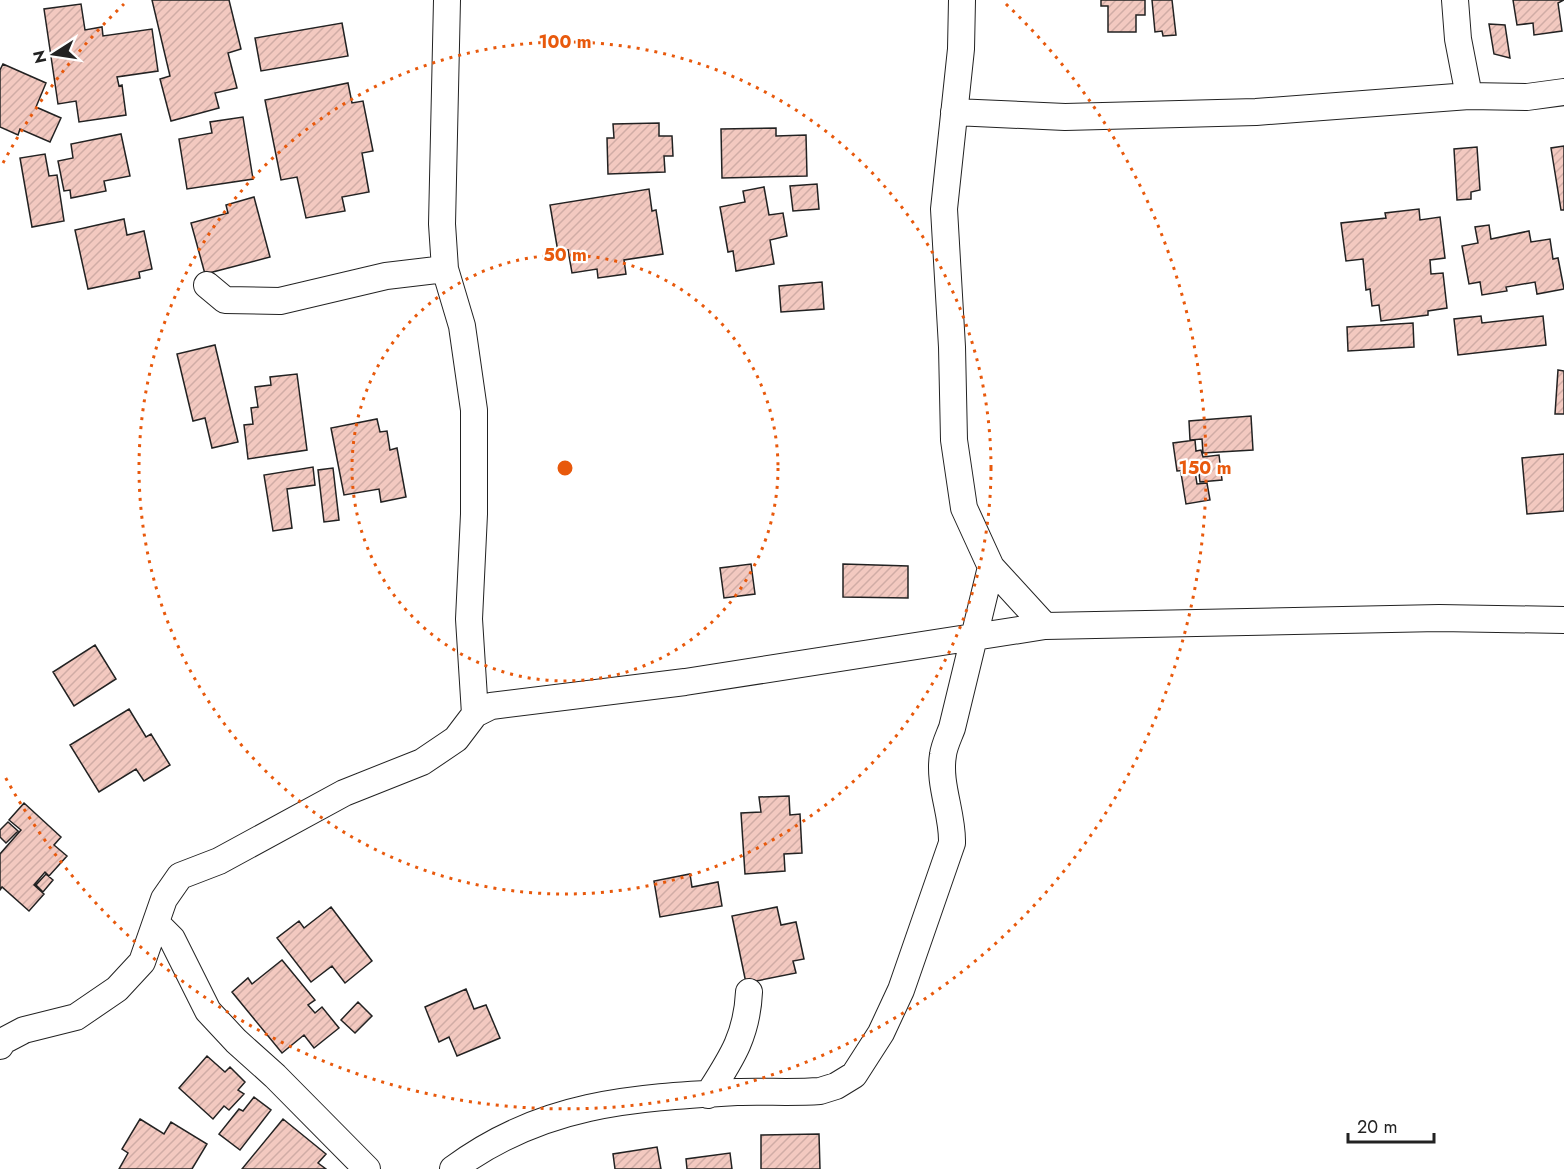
<svg xmlns="http://www.w3.org/2000/svg" width="1564" height="1169" font-family="Jost,sans-serif">
  <style>
    .building { fill: url(#building-hatch); stroke: #222; stroke-width: 1.5 }
    .lines { fill: none; stroke-linecap: round; stroke-linejoin: round }
    .street-casing { stroke: #222; stroke-width: 28 }
    .street { stroke: #fff; stroke-width: 26 }
    .ring { fill: none; stroke: #e8590c; stroke-width: 3; stroke-dasharray: 3 6 }
    .centre { fill: #e8590c; stroke: #fff; stroke-width: 3 }
    .ring-label { font-size: 18px; text-anchor: middle; font-weight: bold; fill: #e8590c; stroke: #fff; stroke-width: 4.5; stroke-linejoin: round; paint-order: stroke }
  </style>
  <defs>
    <pattern id="building-hatch" width="6" height="6" patternUnits="userSpaceOnUse" patternTransform="scale(1.5)"><rect width="6" height="6" fill="#f3c9c0"/><path d="M-1 1l2-2M0 6l6-6M5 7l2-2" fill="none" stroke="#d0aca5"/></pattern>
  </defs>
  <rect width="100%" height="100%" fill="#fff"/>
  <path class="building" d="M 152,0 L 229,0 L 241,49 L 228,53 L 237,88 L 215,93 L 219,108 L 171,121 L 160,79 L 170,76 Z
    M 1101,0 L 1145,0 L 1145,15 L 1136,15 L 1136,32 L 1108,32 L 1108,6 L 1101,6 Z
    M 1152,0 L 1172,0 L 1176,35 L 1163,36 L 1162,31 L 1155,32 Z
    M 1513,0 L 1564,0 L 1558,3 L 1562,31 L 1534,35 L 1533,23 L 1517,25 Z
    M 81,4 L 85,30 L 102,27 L 103,36 L 152,29 L 158,71 L 117,77 L 119,86 L 122,85 L 126,115 L 79,122 L 76,101 L 58,104 L 44,9 Z
    M 342,23 L 348,56 L 261,71 L 255,38 Z
    M 1489,24 L 1505,25 L 1510,58 L 1494,54 Z
    M 3,64 L 46,83 L 36,107 L 61,118 L 50,142 L 20,129 L 18,135 L 0,127 L 0,70 Z
    M 348,83 L 352,103 L 363,101 L 373,151 L 362,153 L 369,192 L 342,197 L 345,211 L 306,218 L 297,177 L 281,180 L 265,100 Z
    M 243,117 L 253,179 L 187,189 L 179,139 L 212,133 L 210,122 Z
    M 659,123 L 659,136 L 672,136 L 673,156 L 664,156 L 665,172 L 608,174 L 607,138 L 614,138 L 613,124 Z
    M 776,128 L 776,136 L 806,135 L 807,176 L 722,178 L 721,129 Z
    M 121,134 L 130,176 L 104,181 L 106,191 L 71,198 L 70,190 L 64,191 L 58,161 L 73,158 L 71,144 Z
    M 1564,146 L 1564,210 L 1561,210 L 1551,148 Z
    M 1477,147 L 1480,190 L 1471,192 L 1471,199 L 1457,200 L 1454,149 Z
    M 45,154 L 49,176 L 57,175 L 64,221 L 32,227 L 20,158 Z
    M 817,184 L 819,209 L 793,211 L 790,186 Z
    M 764,187 L 769,215 L 783,213 L 787,236 L 770,240 L 774,264 L 736,271 L 733,251 L 728,252 L 720,207 L 745,202 L 743,191 Z
    M 649,189 L 652,211 L 656,210 L 663,254 L 624,260 L 626,274 L 598,278 L 597,269 L 572,273 L 568,250 L 558,252 L 550,205 Z
    M 254,197 L 270,257 L 205,274 L 191,223 L 228,213 L 226,205 Z
    M 1419,209 L 1420,220 L 1440,217 L 1445,258 L 1430,260 L 1431,274 L 1443,273 L 1447,308 L 1428,311 L 1428,315 L 1381,321 L 1379,305 L 1372,306 L 1370,289 L 1366,290 L 1363,259 L 1346,261 L 1341,223 L 1386,218 L 1385,213 Z
    M 124,219 L 127,235 L 144,231 L 152,269 L 139,272 L 140,278 L 88,289 L 75,230 Z
    M 1489,225 L 1491,239 L 1529,231 L 1531,242 L 1550,239 L 1553,259 L 1558,258 L 1564,289 L 1537,294 L 1535,282 L 1506,287 L 1507,291 L 1482,295 L 1480,282 L 1469,284 L 1462,246 L 1478,243 L 1475,227 Z
    M 822,282 L 824,309 L 781,312 L 779,286 Z
    M 1481,316 L 1482,323 L 1543,316 L 1546,345 L 1458,355 L 1454,319 Z
    M 1413,323 L 1414,347 L 1348,351 L 1347,327 Z
    M 215,345 L 238,442 L 212,448 L 205,418 L 193,421 L 177,354 Z
    M 1558,370 L 1564,371 L 1564,414 L 1555,414 Z
    M 297,374 L 307,450 L 248,459 L 244,425 L 253,424 L 251,408 L 258,407 L 255,387 L 271,385 L 270,377 Z
    M 1251,416 L 1253,450 L 1203,453 L 1202,439 L 1190,440 L 1189,421 Z
    M 377,419 L 380,432 L 387,431 L 390,450 L 397,448 L 406,497 L 381,502 L 379,489 L 344,495 L 331,428 Z
    M 1195,440 L 1196,451 L 1201,450 L 1203,457 L 1219,455 L 1222,480 L 1200,482 L 1198,464 L 1188,465 L 1189,470 L 1177,471 L 1173,443 Z
    M 1564,454 L 1564,511 L 1527,514 L 1522,458 Z
    M 313,467 L 315,485 L 287,489 L 292,528 L 273,531 L 264,475 Z
    M 333,468 L 339,520 L 324,522 L 318,470 Z
    M 1195,471 L 1197,484 L 1207,483 L 1210,500 L 1186,504 L 1181,473 Z
    M 751,564 L 755,594 L 724,598 L 720,568 Z
    M 843,564 L 908,566 L 908,598 L 843,597 Z
    M 95,645 L 116,679 L 74,706 L 53,672 Z
    M 129,709 L 146,737 L 151,734 L 170,765 L 144,781 L 136,769 L 99,792 L 70,745 Z
    M 789,796 L 790,815 L 800,814 L 802,853 L 784,854 L 785,871 L 745,874 L 741,813 L 761,812 L 759,797 Z
    M 24,803 L 61,837 L 54,845 L 67,856 L 49,876 L 45,872 L 34,885 L 44,894 L 29,911 L 2,887 L 0,890 L 0,854 L 21,830 L 9,820 Z
    M 8,822 L 18,831 L 6,843 L 0,837 L 0,830 Z
    M 46,874 L 53,880 L 43,892 L 36,885 Z
    M 690,874 L 692,887 L 718,882 L 722,906 L 660,917 L 654,881 Z
    M 331,907 L 372,961 L 345,983 L 332,966 L 311,982 L 277,938 L 299,921 L 304,928 Z
    M 777,907 L 781,925 L 796,922 L 804,959 L 793,961 L 796,973 L 746,983 L 732,916 Z
    M 282,960 L 315,1000 L 308,1005 L 315,1013 L 322,1007 L 339,1028 L 314,1048 L 304,1035 L 282,1053 L 232,992 L 248,978 L 252,984 Z
    M 466,989 L 474,1009 L 486,1005 L 500,1038 L 457,1056 L 449,1037 L 439,1042 L 425,1007 Z
    M 358,1002 L 372,1016 L 355,1033 L 341,1020 Z
    M 207,1056 L 225,1072 L 230,1067 L 245,1082 L 238,1090 L 244,1094 L 229,1110 L 224,1106 L 213,1119 L 179,1088 Z
    M 254,1097 L 271,1110 L 240,1150 L 219,1134 L 239,1109 L 243,1111 Z
    M 140,1119 L 164,1134 L 171,1122 L 207,1144 L 192,1169 L 119,1169 L 128,1153 L 122,1149 Z
    M 283,1119 L 326,1154 L 318,1163 L 326,1169 L 242,1169 Z
    M 819,1134 L 820,1169 L 761,1169 L 761,1135 Z
    M 657,1147 L 661,1169 L 615,1169 L 613,1154 Z
    M 730,1153 L 732,1169 L 687,1169 L 686,1159 Z"/>
  <g class="lines">
    <defs>
      <path id="street" d="M 447,0 L 442,224 L 445,269 L 462,326 L 474,410 L 474,514 L 469,619 L 475,714
        M 962,0 L 961,49 L 944,209 L 952,347 L 954,440 L 964,508 L 991,567 L 1045,626
        M 1455,0 L 1458,39 L 1469,96
        M 954,112 L 1065,117 L 1256,112 L 1469,96 L 1527,97 L 1564,92
        M 207,285 L 225,300 L 280,301 L 386,276 L 445,269
        M 157,924 L 172,939 L 208,1011 L 236,1041 L 275,1076 L 367,1169
        M 0,1046 L 3,1041 L 24,1030 L 76,1017 L 117,989 L 142,962 L 164,899 L 180,876 L 219,861 L 344,793 L 422,762 L 456,739 L 475,714 L 491,706 L 685,682 L 1045,626 L 1439,618 L 1564,620
        M 708,1095 C 731,1059 747,1036 749,992
        M 453,1169 C 542,1103 631,1098 737,1092 C 765,1091 792,1093 820,1091 L 836,1086 L 854,1075 L 881,1033 L 901,990 L 952,843 C 953,814 938,784 943,755 C 944,746 949,736 952,728 L 991,567"/>
    </defs>
    <use href="#street" class="street-casing"/>
    <use href="#street" class="street"/>
  </g>
  <g class="ring">
    <circle cx="565" cy="468" r="213"/>
    <circle cx="565" cy="468" r="426"/>
    <path d="M3 163A640 640 0 0 1 124 4M1006 4A640 640 0 1 1 3 773"/>
  </g>
  <circle cx="565" cy="468" r="9" class="centre"/>
  <g class="ring-label">
    <text x="565" y="48">100 m</text>
    <text x="565" y="261">50 m</text>
    <text x="1205" y="474">150 m</text>
  </g>
  <g transform="translate(54 54) rotate(258)" stroke="#ffffff" stroke-width="4.5" paint-order="stroke">
  <path d="M0-4.5L10 22L0 15L-10 22Z" fill="#222222"/>
  <text y="-9" font-size="16" font-weight="bold" text-anchor="middle" fill="#222222">N</text>
  </g>
  <path d="M1348 1133v9h86v-9" fill="none" stroke="#222222" stroke-width="3"/>
  <text x="1357" y="1133" font-size="18" fill="#222222" stroke="#ffffff" stroke-width="4.5" paint-order="stroke">20 m</text>
</svg>
